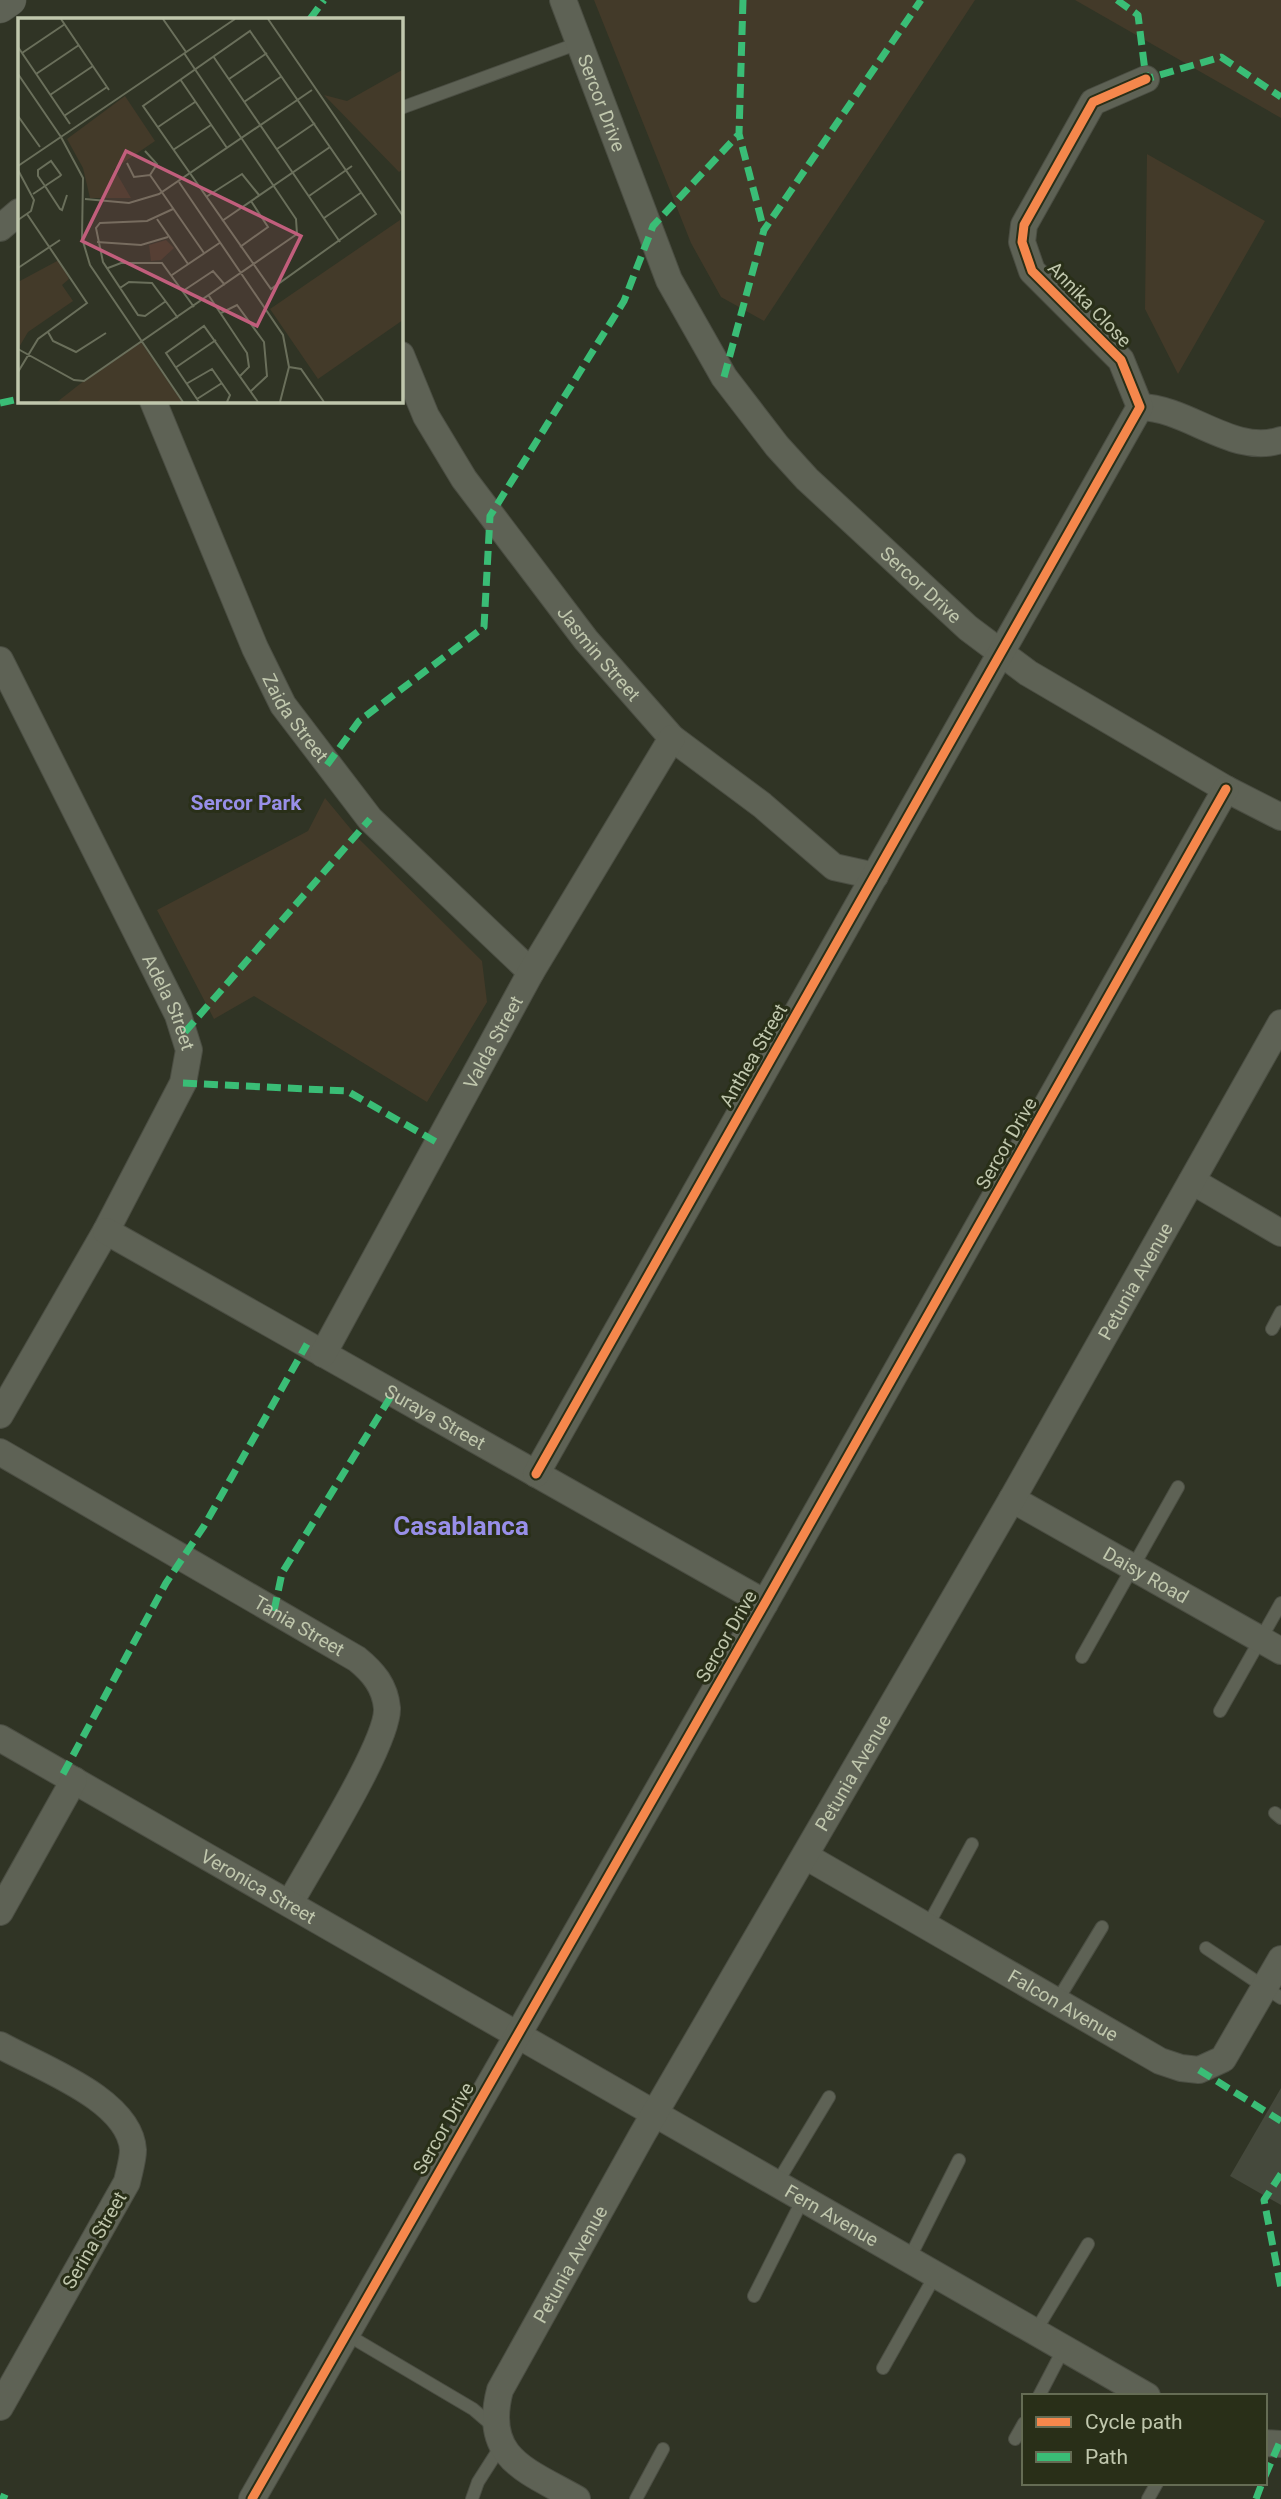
<svg xmlns="http://www.w3.org/2000/svg" width="1281" height="2499" font-family="Roboto,sans-serif">
  <style>
    .green { fill: #433a29 }
    .building { fill: #45493c }
    .lines { fill: none; stroke-linecap: round; stroke-linejoin: round }
    .service-casing { stroke: #4b4e43; stroke-width: 14 }
    .minor-casing { stroke: #4b4e43; stroke-width: 28 }
    .tertiary-casing { stroke: #4b4e43; stroke-width: 33 }
    .service { stroke: #5e6255; stroke-width: 12 }
    .minor { stroke: #5e6255; stroke-width: 26 }
    .tertiary { stroke: #5e6255; stroke-width: 32 }
    .quiet { stroke: #3abd76; stroke-width: 7; stroke-dasharray: 14 7; stroke-linecap: butt }
    .cycleway-casing { stroke: #292f18; stroke-width: 13 }
    .cycleway { stroke: #f5874c; stroke-width: 9 }
    .labels { text-anchor: middle; stroke-width: 6; stroke-linejoin: round; paint-order: stroke }
    .street-label { font-size: 19px; fill: #c0c7ad; stroke: #292f18 }
    .neighbourhood-label { font-size: 21px; font-weight: bold; fill: #988fe8; stroke: #292f18 }
    .district-label { font-size: 26px; font-weight: bold; fill: #988fe8; stroke: #292f18 }
    .inset-road { fill: none; stroke: #6a6f5b; stroke-width: 2 }
    .view { fill: #c15e7c; fill-opacity: 0.15; stroke: #c15e7c; stroke-width: 3.5 }
    .inset-edge { fill: none; stroke: #c0c7ad; stroke-width: 3.5 }
  </style>
  <rect width="100%" height="100%" fill="#303425"/>
  <path class="green" d="M 594,0 L 975,0 L 764,321 L 721,297 L 691,243 Z
    M 1075,0 L 1281,0 L 1281,118 Z
    M 1147,154 L 1265,221 L 1178,374 L 1145,309 Z
    M 325,798 L 359,839 L 482,961 L 487,1002 L 427,1102 L 254,996 L 214,1019 L 157,910 L 308,831 Z"/>
  <path class="building" d="M 1281,2088 L 1281,2205 L 1230,2176 Z"/>
  <g class="lines">
    <defs>
      <path id="service" d="M 401,108 L 579,43
        M 1272,1329 L 1281,1312
        M 1082,1657 L 1178,1487
        M 1220,1711 L 1281,1603
        M 1275,1813 L 1281,1818
        M 927,1927 L 972,1844
        M 1206,1948 L 1281,1998
        M 1057,2001 L 1102,1927
        M 777,2183 L 829,2097
        M 909,2259 L 959,2160
        M 754,2296 L 803,2199
        M 1035,2332 L 1088,2244
        M 346,2334 L 473,2409 L 494,2427
        M 883,2368 L 936,2274
        M 1039,2396 L 1064,2348
        M 1015,2439 L 1024,2423
        M 472,2499 L 478,2482 L 501,2446
        M 636,2499 L 663,2449
        M 1148,2499 L 1157,2483"/>
      <g id="minor">
        <path id="s1" d="M 563,0 L 669,280 L 724,377 L 777,446 L 807,479 L 968,628 L 1028,673 L 1226,789 L 1281,817"/>
        <path d="M 0,228 L 19,212"/>
        <path id="s2" d="M 401,355 L 426,416 L 464,479 L 586,640 L 672,738 L 762,805 L 834,867 L 875,876"/>
        <path id="s3" d="M 153,401 L 255,648 L 283,705 L 370,819 L 531,972"/>
        <path d="M 1140,407 C 1189,408 1233,456 1281,440"/>
        <path id="s4" d="M 0,660 L 178,1015 L 189,1050 L 183,1083 L 106,1231 L 0,1415"/>
        <path d="M 1192,1181 L 1281,1233"/>
        <path id="s5" d="M 106,1231 L 765,1603"/>
        <path id="s6" d="M 323,1354 L 531,972 L 672,738"/>
        <path id="s7" d="M 0,1452 L 357,1659 C 373,1672 385,1686 387,1708 C 389,1742 310,1866 290,1903"/>
        <path d="M 536,1474 L 1140,407 L 1121,360 L 1032,271 L 1022,242 L 1024,225 L 1093,102 L 1146,79"/>
        <path id="s8" d="M 1012,1499 L 1281,1651"/>
        <path id="s9" d="M 0,1738 L 1147,2396"/>
        <path id="s10" d="M 807,1857 L 1160,2061 L 1181,2068 L 1199,2070 L 1223,2059 L 1281,1959"/>
        <path d="M 0,1912 L 74,1780"/>
        <path d="M 0,2045 C 39,2067 130,2099 133,2150 C 133,2160 129,2172 127,2182 L 0,2407"/>
        <path d="M 1265,2443 L 1281,2444"/>
        <path d="M 252,2499 L 765,1603 L 1226,789"/>
        <path id="s11" d="M 577,2499 C 526,2470 482,2458 500,2390 L 642,2135 L 1012,1499 L 1281,1023"/>
      </g>
      <path id="tertiary" d="M 0,7 L 10,0"/>
    </defs>
    <use href="#service" class="service-casing"/>
    <use href="#minor" class="minor-casing"/>
    <use href="#tertiary" class="tertiary-casing"/>
    <use href="#service" class="service"/>
    <use href="#minor" class="minor"/>
    <use href="#tertiary" class="tertiary"/>
    <path class="quiet" d="M 743,0 L 739,134 L 764,230
      M 1117,0 L 1138,15 L 1146,79 L 1221,57 L 1281,97
      M 310,19 L 324,0
      M 724,377 L 764,230 L 921,0
      M 0,403 L 19,399
      M 327,765 L 359,721 L 484,627 L 490,516 L 624,301 L 653,226 L 739,134
      M 185,1032 L 370,819
      M 183,1083 L 347,1091 L 438,1143
      M 274,1611 L 282,1573 L 393,1393
      M 63,1774 L 166,1583 L 204,1526 L 307,1344
      M 1199,2070 L 1281,2121
      M 1281,2174 L 1264,2200 L 1281,2288
      M 1265,2476 L 1279,2444
      M 0,2496 L 7,2499
      M 1256,2499 L 1262,2483"/>
    <defs>
      <path id="cycleway" d="M 536,1474 L 1140,407 L 1121,360 L 1032,271 L 1022,242 L 1024,225 L 1093,102 L 1146,79
        M 252,2499 L 765,1603 L 1226,789"/>
    </defs>
    <use href="#cycleway" class="cycleway-casing"/>
    <use href="#cycleway" class="cycleway"/>
  </g>
  <g class="labels">
    <g class="street-label">
      <text dy="7" stroke="none"><textPath href="#s1" startOffset="110">Sercor Drive</textPath></text>
      <text transform="translate(1090 304) rotate(46)" y="7">Annika Close</text>
      <text dy="7" stroke="none"><textPath href="#s1" startOffset="698">Sercor Drive</textPath></text>
      <text dy="7" stroke="none"><textPath href="#s2" startOffset="360">Jasmin Street</textPath></text>
      <text dy="7" stroke="none"><textPath href="#s3" startOffset="348">Zaida Street</textPath></text>
      <text dy="7" stroke="none"><textPath href="#s4" startOffset="382">Adela Street</textPath></text>
      <text dy="7" stroke="none"><textPath href="#s6" startOffset="355">Valda Street</textPath></text>
      <text transform="translate(753 1055) rotate(-60)" y="7">Anthea Street</text>
      <text transform="translate(1006 1143) rotate(-60)" y="7">Sercor Drive</text>
      <text dy="7" stroke="none"><textPath href="#s11" startOffset="1428">Petunia Avenue</textPath></text>
      <text dy="7" stroke="none"><textPath href="#s5" startOffset="378">Suraya Street</textPath></text>
      <text dy="7" stroke="none"><textPath href="#s8" startOffset="154">Daisy Road</textPath></text>
      <text dy="7" stroke="none"><textPath href="#s7" startOffset="346">Tania Street</textPath></text>
      <text transform="translate(726 1636) rotate(-60)" y="7">Sercor Drive</text>
      <text dy="7" stroke="none"><textPath href="#s11" startOffset="861">Petunia Avenue</textPath></text>
      <text dy="7" stroke="none"><textPath href="#s9" startOffset="298">Veronica Street</textPath></text>
      <text dy="7" stroke="none"><textPath href="#s10" startOffset="296">Falcon Avenue</textPath></text>
      <text transform="translate(443 2128) rotate(-60)" y="7">Sercor Drive</text>
      <text dy="7" stroke="none"><textPath href="#s9" startOffset="959">Fern Avenue</textPath></text>
      <text transform="translate(94 2240) rotate(-60)" y="7">Serina Street</text>
      <text dy="7" stroke="none"><textPath href="#s11" startOffset="294">Petunia Avenue</textPath></text>
    </g>
    <g class="neighbourhood-label">
      <text x="246" y="810">Sercor Park</text>
    </g>
    <g class="district-label">
      <text x="461" y="1535">Casablanca</text>
    </g>
  </g>
  <g transform="translate(18 18)">
    <rect width="385" height="385" fill="#303425"/>
    <path d="M 384,52 L 385,151 L 381,154 L 306,77 L 329,83 ZM 107,78 L 137,123 L 96,151 L 113,180 L 72,180 L 65,150 L 49,121 ZM 382,202 L 385,302 L 300,361 L 252,291 ZM 148,222 L 156,230 L 143,242 L 133,243 L 131,227 ZM 41,242 L 51,261 L 44,267 L 55,283 L 10,314 L 0,331 L 0,264 ZM 123,324 L 164,384 L 39,384 L 67,362 Z" fill="#433a29"/>
    <path class="inset-road" d="M 43,1 L 91,72M 145,1 L 168,34M 250,1 L 385,198M 232,13 L 358,196 L 253,271 L 125,88 ZM 0,29 L 52,106M 4,35 L 47,6M 195,38 L 322,224M 0,56 L 43,119M 18,56 L 61,27M 162,61 L 209,130M 211,61 L 249,35M 32,77 L 75,48M 226,84 L 264,58M 0,98 L 22,129M 46,98 L 89,69M 140,109 L 177,84M 43,119 L 65,160 L 64,220 L 72,247 L 165,384M 259,131 L 297,105M 155,132 L 193,107M 127,133 L 139,146 L 132,157M 109,145 L 116,159 L 132,157 L 186,235M 0,148 L 217,1M 0,152 L 16,182 L 13,193 L 0,202M 161,164 L 265,317 L 271,349 L 262,384M 15,176 L 42,158 L 43,157 L 33,143 L 20,152 L 20,158 L 27,168 L 42,191 L 44,192 L 49,177M 291,178 L 334,148M 188,179 L 224,156 L 241,177M 67,181 L 111,185 L 141,176 L 294,72M 306,200 L 344,174M 139,201 L 170,246M 204,203 L 312,129M 79,224 L 123,227 L 150,219M 222,229 L 250,209 L 233,183M 0,250 L 42,222M 90,250 L 103,245 L 144,245 L 176,289M 154,257 L 203,224M 102,270 L 111,264 L 134,265 L 160,300M 165,273 L 195,253 L 207,267M 191,278 L 229,335 L 231,349 L 222,358M 148,283 L 127,298 L 120,297 L 85,244 L 78,210 L 82,205 L 129,203 L 155,191M 203,295 L 219,287 L 246,324 L 249,358 L 233,373M 30,314 L 35,323 L 58,334 L 88,315M 0,331 L 56,362 L 66,363 L 279,216 L 278,201 L 166,35M 271,349 L 283,351 L 306,384M 157,350 L 198,322M 0,354 L 20,321 L 69,285 L 9,196M 168,366 L 194,351 L 212,377 L 209,384M 179,381 L 204,365M 181,384 L 148,335 L 186,308 L 240,384"/>
    <path class="view" d="M 108,133 L 283,218 L 239,308 L 64,223 Z"/>
    <rect width="385" height="385" class="inset-edge"/>
  </g>
  <rect x="1022" y="2394" width="245" height="91" fill="#292f18" stroke="#656c54" stroke-width="2"/>
  <rect x="1036" y="2417" width="35" height="10" fill="#f5874c" stroke="#656c54" stroke-width="2"/>
  <text x="1085" y="2429" font-size="21" fill="#c0c7ad">Cycle path</text>
  <rect x="1036" y="2452" width="35" height="10" fill="#3abd76" stroke="#656c54" stroke-width="2"/>
  <text x="1085" y="2464" font-size="21" fill="#c0c7ad">Path</text>
</svg>
